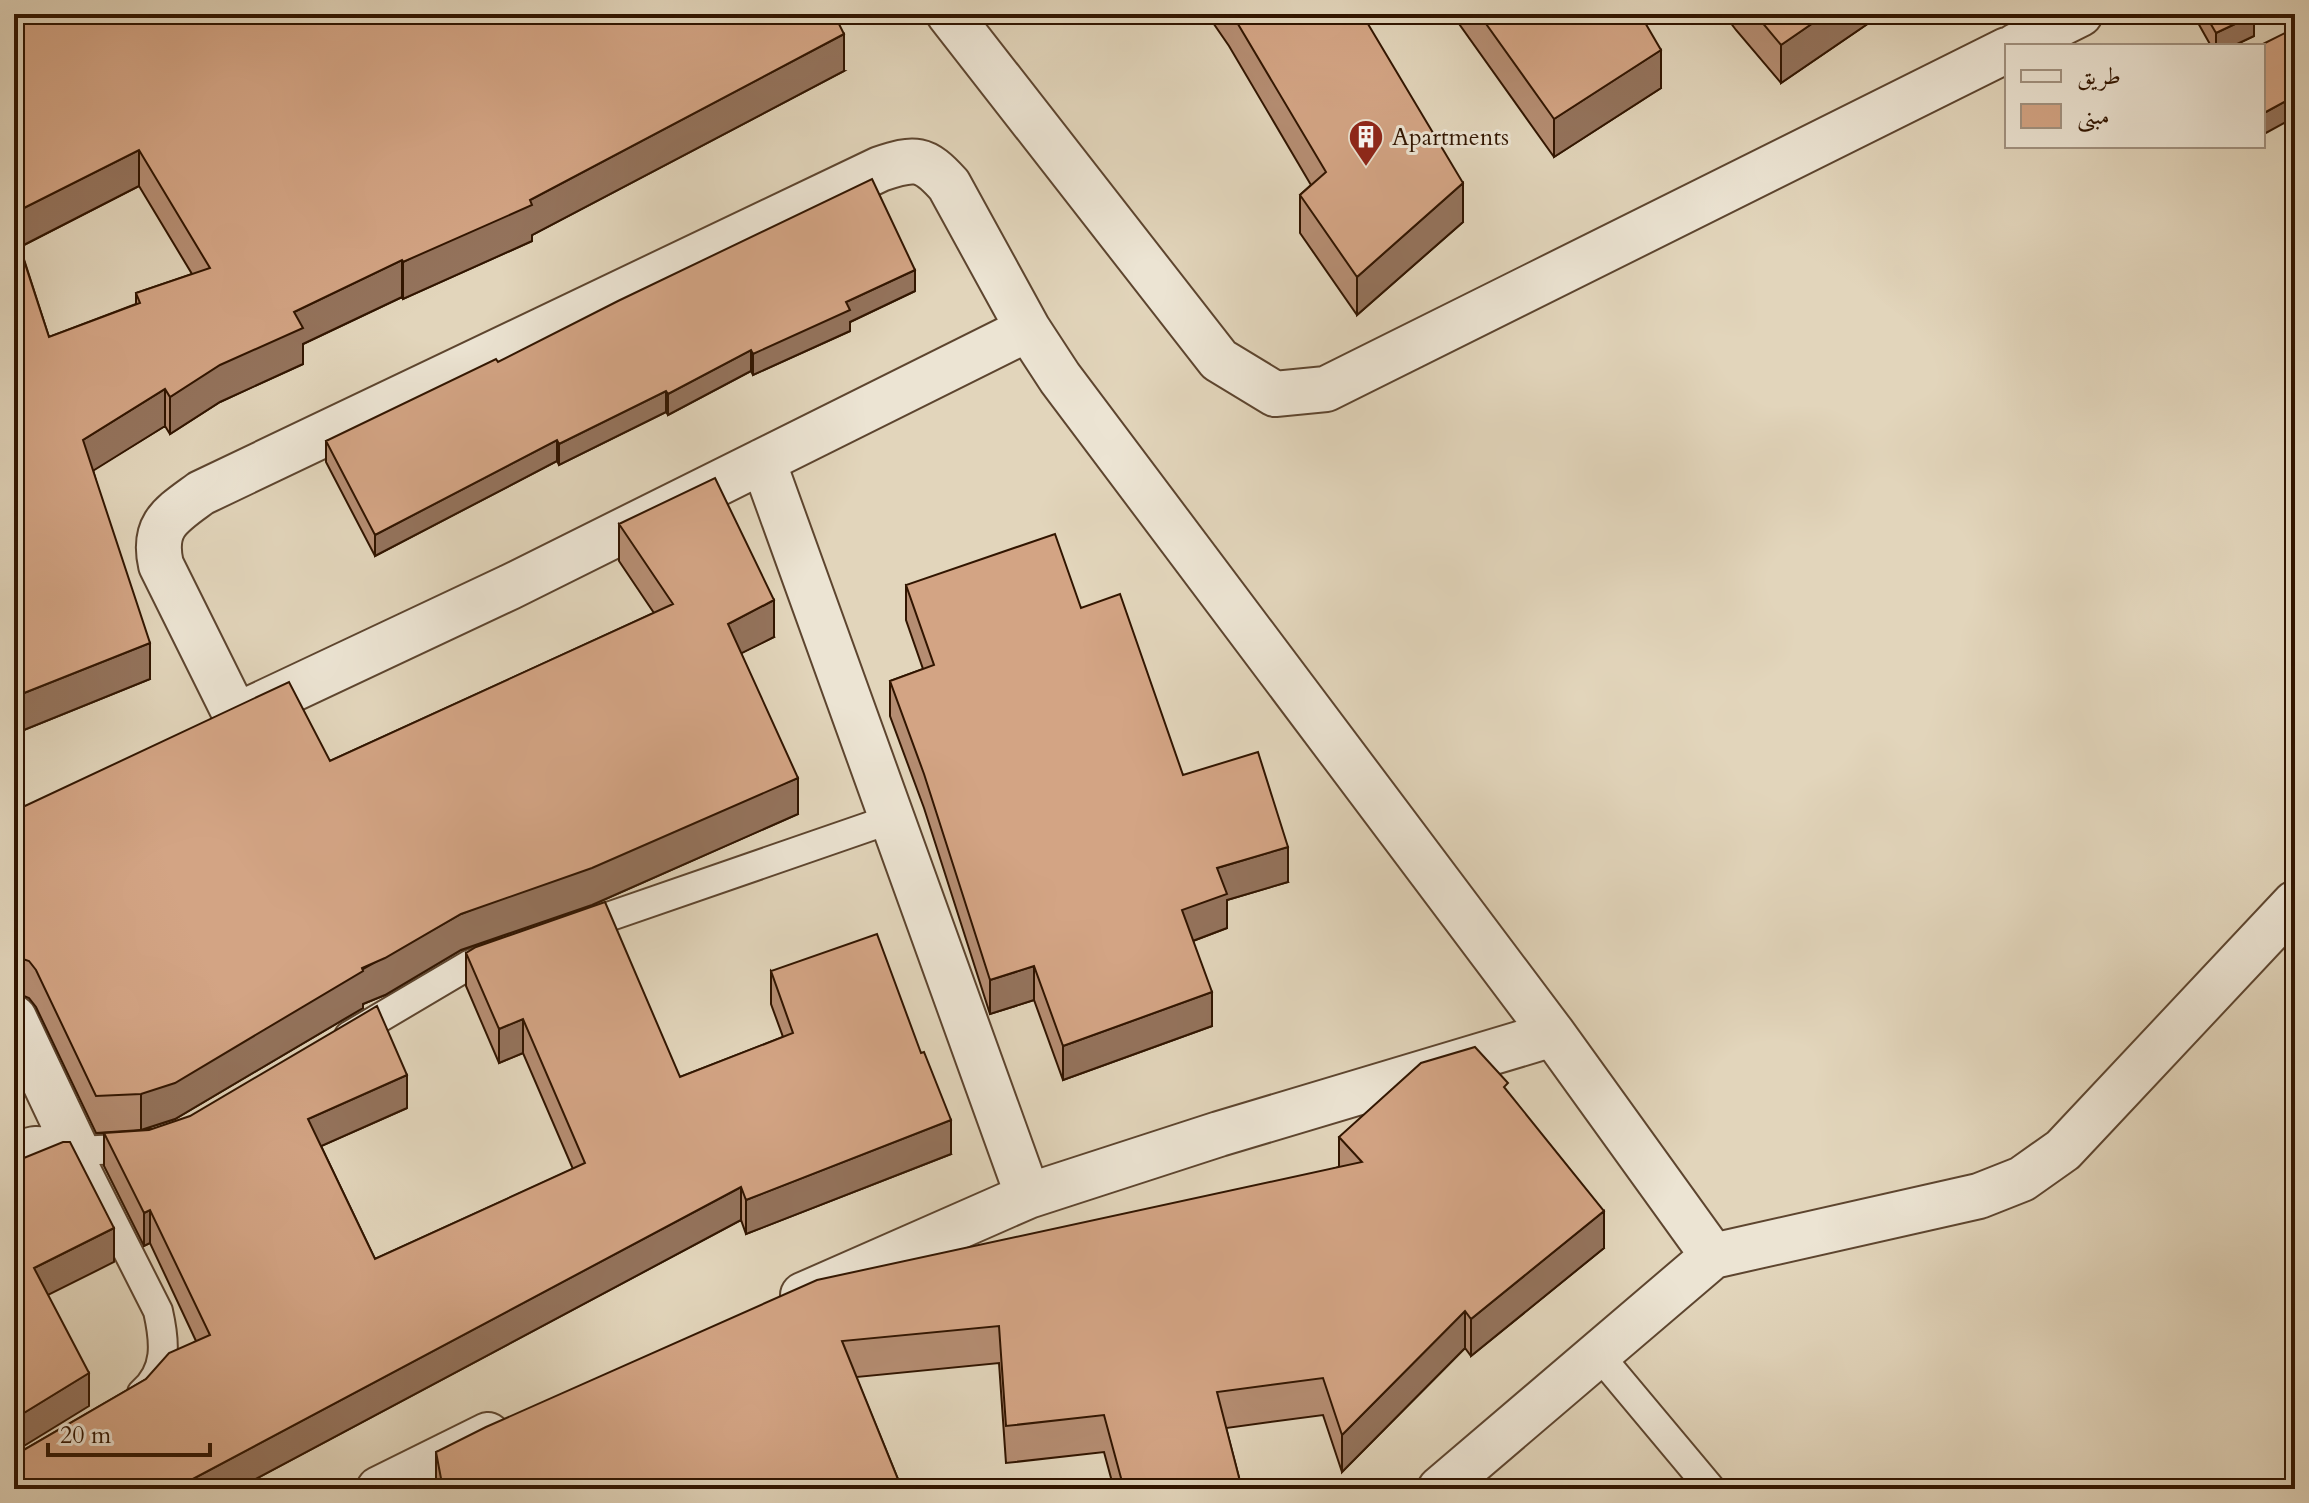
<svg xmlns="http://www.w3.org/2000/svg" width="2309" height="1503" font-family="Cardo,Amiri,serif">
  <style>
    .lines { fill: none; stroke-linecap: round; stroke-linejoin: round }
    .service-casing { stroke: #5d452f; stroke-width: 32 }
    .minor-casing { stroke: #5d452f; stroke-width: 48 }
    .service { stroke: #ece4d3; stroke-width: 28 }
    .minor { stroke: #ece4d3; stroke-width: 44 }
    .wall { fill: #b58d72; stroke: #311500; stroke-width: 2; fill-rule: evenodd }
    .shaded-wall { fill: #94735c; stroke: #311500; stroke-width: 2 }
    .building { fill: #d3a484; stroke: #311500; stroke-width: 2 }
    .labels { text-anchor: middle; stroke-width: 6; stroke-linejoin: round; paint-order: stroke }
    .poi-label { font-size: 24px; fill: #311500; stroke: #ece4d3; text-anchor: start }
  </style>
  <rect width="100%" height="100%" fill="#e2d5bb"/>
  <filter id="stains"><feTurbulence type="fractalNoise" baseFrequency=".0025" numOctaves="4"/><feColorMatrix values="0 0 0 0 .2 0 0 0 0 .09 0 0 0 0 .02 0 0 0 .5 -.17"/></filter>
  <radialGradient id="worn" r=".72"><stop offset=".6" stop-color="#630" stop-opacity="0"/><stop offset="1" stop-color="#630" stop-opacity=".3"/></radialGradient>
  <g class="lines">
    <defs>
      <path id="service" d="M 576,928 L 894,818
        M 349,1036 L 469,965 L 502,953
        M 141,1148 L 77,1151 L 158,1311 C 165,1342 168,1371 142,1393
        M 1598,1354 L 1711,1489"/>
      <path id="minor" d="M 949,14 L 1219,360 L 1275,394 L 1326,389 L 2007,50
        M 2016,46 L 2080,14
        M 763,461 L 1028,1196
        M 240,714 L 510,587 L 1028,329 L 1060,378 L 1553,1034 L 1713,1256
        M 236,716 L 161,565 C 152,525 171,515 201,493 L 880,169 C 915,157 924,157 949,185 L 1028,329
        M 14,1018 L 77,1151 L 35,1149 L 14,1154
        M 803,1295 L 1028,1196 L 1219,1134 L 1553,1034
        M 379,1489 L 488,1435
        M 1440,1489 L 1713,1256 L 1979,1196 L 2022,1179 L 2063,1150 L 2295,903"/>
    </defs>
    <use href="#service" class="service-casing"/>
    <use href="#minor" class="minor-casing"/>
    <use href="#service" class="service"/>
    <use href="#minor" class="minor"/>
  </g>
  <path class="wall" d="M 14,14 L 844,71 L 532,235 L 532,241 L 403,299 L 402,297 L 303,344 L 303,364 L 220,402 L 170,434 L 165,426 L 93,470 L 150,679 L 14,734 ZM 139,186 L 192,274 L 136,293 L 136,304 L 49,337 L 20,247 Z
    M 1207,14 L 1362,14 L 1463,222 L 1357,315 L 1300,233 L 1300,195 L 1311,185 L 1229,46 Z
    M 1452,14 L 1640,14 L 1661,88 L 1554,157 Z
    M 1724,14 L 1882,14 L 1781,83 L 1736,30 Z
    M 2193,14 L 2253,14 L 2254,36 L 2233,46 L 2211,46 Z
    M 915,291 L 850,322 L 850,331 L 753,375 L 751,371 L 668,415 L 666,412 L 559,465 L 557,461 L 375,556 L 326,462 L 326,441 Z
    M 619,524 L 774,637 L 741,653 L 798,814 L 592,905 L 461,950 L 385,995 L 363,1004 L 363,1008 L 175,1119 L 141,1130 L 96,1133 L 36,1007 L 29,998 L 17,993 L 14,994 L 14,807 L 25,806 L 330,761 L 654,613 L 619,561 Z
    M 906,585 L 1081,608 L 1183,775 L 1288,882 L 1227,900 L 1227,928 L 1193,941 L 1212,1026 L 1063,1080 L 1034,1000 L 990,1014 L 924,808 L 890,716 L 890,681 L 923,669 L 906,620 Z
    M 466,953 L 680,1077 L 783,1037 L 771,1004 L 771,971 L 951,1154 L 746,1234 L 741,1220 L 237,1489 L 14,1489 L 22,1451 L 146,1379 L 196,1341 L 150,1243 L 144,1246 L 104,1166 L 104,1133 L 407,1108 L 321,1146 L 375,1259 L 573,1169 L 523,1053 L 499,1063 L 466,986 Z
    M 1508,1093 L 1604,1248 L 1471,1356 L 1465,1348 L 1342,1472 L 1323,1415 L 1226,1428 L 1242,1489 L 1114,1489 L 1104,1452 L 1006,1463 L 999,1363 L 856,1377 L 902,1489 L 436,1489 L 436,1452 L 1339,1167 L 1339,1137 Z"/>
  <path class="shaded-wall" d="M 1826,14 L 1882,14 L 1781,83 L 1781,45 Z
    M 2254,15 L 2254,36 L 2233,46 L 2216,46 L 2216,33 Z
    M 844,34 L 844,71 L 532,235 L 532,241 L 403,299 L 403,262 L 530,200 Z
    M 1661,50 L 1661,88 L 1554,157 L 1554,119 Z
    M 2295,96 L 2295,117 L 2264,134 L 2264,113 Z
    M 139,150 L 139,186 L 14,250 L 14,213 Z
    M 1463,183 L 1463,222 L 1357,315 L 1357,277 Z
    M 402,260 L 402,297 L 303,344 L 303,364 L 220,402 L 170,434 L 170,397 L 294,312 Z
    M 915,270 L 915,291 L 850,322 L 850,331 L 753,375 L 753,354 L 846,302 Z
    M 751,350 L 751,371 L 668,415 L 668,394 Z
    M 165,389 L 165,426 L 83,477 L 83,440 Z
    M 666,391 L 666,412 L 559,465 L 559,444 Z
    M 557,440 L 557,461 L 375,556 L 375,535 Z
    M 774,600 L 774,637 L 728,660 L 728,624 Z
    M 150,643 L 150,679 L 14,734 L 14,697 Z
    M 798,778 L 798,814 L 592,905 L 461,950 L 385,995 L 363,1004 L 363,1008 L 175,1119 L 141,1130 L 141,1094 L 461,914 Z
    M 1288,847 L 1288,882 L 1227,900 L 1227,928 L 1182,945 L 1182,910 L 1217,868 Z
    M 1034,966 L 1034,1000 L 990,1014 L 990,980 Z
    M 1212,992 L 1212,1026 L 1063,1080 L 1063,1046 Z
    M 523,1019 L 523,1053 L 499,1063 L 499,1029 Z
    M 407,1075 L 407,1108 L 308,1152 L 308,1119 Z
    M 951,1120 L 951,1154 L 746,1234 L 746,1200 Z
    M 741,1187 L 741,1220 L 237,1489 L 174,1489 Z
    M 150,1210 L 150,1243 L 144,1246 L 144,1213 Z
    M 1604,1211 L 1604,1248 L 1471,1356 L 1471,1319 Z
    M 114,1228 L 114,1262 L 34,1302 L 34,1268 Z
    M 1465,1311 L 1465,1348 L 1342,1472 L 1342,1435 Z
    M 89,1373 L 89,1406 L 14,1452 L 14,1419 Z"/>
  <path class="building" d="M 14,14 L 834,14 L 844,34 L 530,200 L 532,205 L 403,262 L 402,260 L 294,312 L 303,328 L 220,365 L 170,397 L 165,389 L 83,440 L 150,643 L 14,697 L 14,230 L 49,337 L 140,303 L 136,293 L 210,268 L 139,150 L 14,213 Z
    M 1232,14 L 1362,14 L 1463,183 L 1357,277 L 1300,195 L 1326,172 Z
    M 1479,14 L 1640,14 L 1661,50 L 1554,119 Z
    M 1755,14 L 1826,14 L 1781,45 Z
    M 2205,14 L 2253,14 L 2254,15 L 2216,33 Z
    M 2295,28 L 2295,96 L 2264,113 L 2263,46 L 2259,46 Z
    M 872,179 L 915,270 L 846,302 L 850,310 L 753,354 L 751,350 L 668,394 L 666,391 L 559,444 L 557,440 L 375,535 L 326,441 L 496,359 L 498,362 L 618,301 Z
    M 715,478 L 774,600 L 728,624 L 798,778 L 592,868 L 461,914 L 385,958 L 362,968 L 363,971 L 175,1083 L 141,1094 L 96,1096 L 36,970 L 29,961 L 17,957 L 14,957 L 14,807 L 25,806 L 289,682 L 330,761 L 673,604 L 619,524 Z
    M 1055,534 L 1081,608 L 1120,594 L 1183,775 L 1258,752 L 1288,847 L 1217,868 L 1227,894 L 1182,910 L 1212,992 L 1063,1046 L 1034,966 L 990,980 L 924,774 L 890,681 L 934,665 L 906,585 Z
    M 605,902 L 680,1077 L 793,1033 L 771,971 L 877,934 L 921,1053 L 924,1052 L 951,1120 L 746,1200 L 741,1187 L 174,1489 L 14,1489 L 14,1453 L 22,1451 L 146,1379 L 169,1353 L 210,1335 L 150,1210 L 144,1213 L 104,1133 L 149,1130 L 190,1116 L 377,1006 L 407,1075 L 308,1119 L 375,1259 L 585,1163 L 523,1019 L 499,1029 L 466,953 L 476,947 Z
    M 1475,1047 L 1508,1083 L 1504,1087 L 1604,1211 L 1471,1319 L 1465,1311 L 1342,1435 L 1323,1378 L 1217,1392 L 1242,1489 L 1124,1489 L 1104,1415 L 1006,1426 L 999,1326 L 842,1341 L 902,1489 L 443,1489 L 436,1452 L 486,1427 L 817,1280 L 1362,1162 L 1339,1137 L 1421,1063 Z
    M 63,1142 L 70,1142 L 114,1228 L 34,1268 L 89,1373 L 14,1419 L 14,1162 Z"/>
  <defs>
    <symbol id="building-pin" viewBox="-11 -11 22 30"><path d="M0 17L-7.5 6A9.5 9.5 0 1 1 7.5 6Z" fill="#8f2418" stroke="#ece4d3"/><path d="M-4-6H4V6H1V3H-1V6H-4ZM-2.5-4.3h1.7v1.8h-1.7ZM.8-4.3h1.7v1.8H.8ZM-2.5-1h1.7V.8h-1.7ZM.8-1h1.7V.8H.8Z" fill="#fff"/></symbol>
  </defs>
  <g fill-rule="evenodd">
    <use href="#building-pin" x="1346" y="117" width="40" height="54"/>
  </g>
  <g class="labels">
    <g class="poi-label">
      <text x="1392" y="145">Apartments</text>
    </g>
  </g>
  <rect width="2309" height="1503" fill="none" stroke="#e2d5bb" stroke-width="48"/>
  <rect x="16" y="16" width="2277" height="1471" fill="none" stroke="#311500" stroke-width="4"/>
  <rect x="24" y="24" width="2261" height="1455" fill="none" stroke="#311500" stroke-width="2"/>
  <rect x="2005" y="44" width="260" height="104" fill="#ece4d3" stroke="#a1917f" stroke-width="2"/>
  <rect x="2021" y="70" width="40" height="12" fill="#ece4d3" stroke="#a1917f" stroke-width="2"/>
  <text x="2077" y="84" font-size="24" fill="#311500">طريق</text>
  <rect x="2021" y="104" width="40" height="24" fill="#d3a484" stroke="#a1917f" stroke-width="2"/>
  <text x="2077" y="124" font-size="24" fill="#311500">مبنى</text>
  <path d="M48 1443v12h162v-12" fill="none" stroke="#311500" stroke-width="4"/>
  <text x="60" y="1443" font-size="24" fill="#311500" stroke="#ece4d3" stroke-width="6" paint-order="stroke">20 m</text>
  <rect width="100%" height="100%" filter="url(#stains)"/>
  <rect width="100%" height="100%" fill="url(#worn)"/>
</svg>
